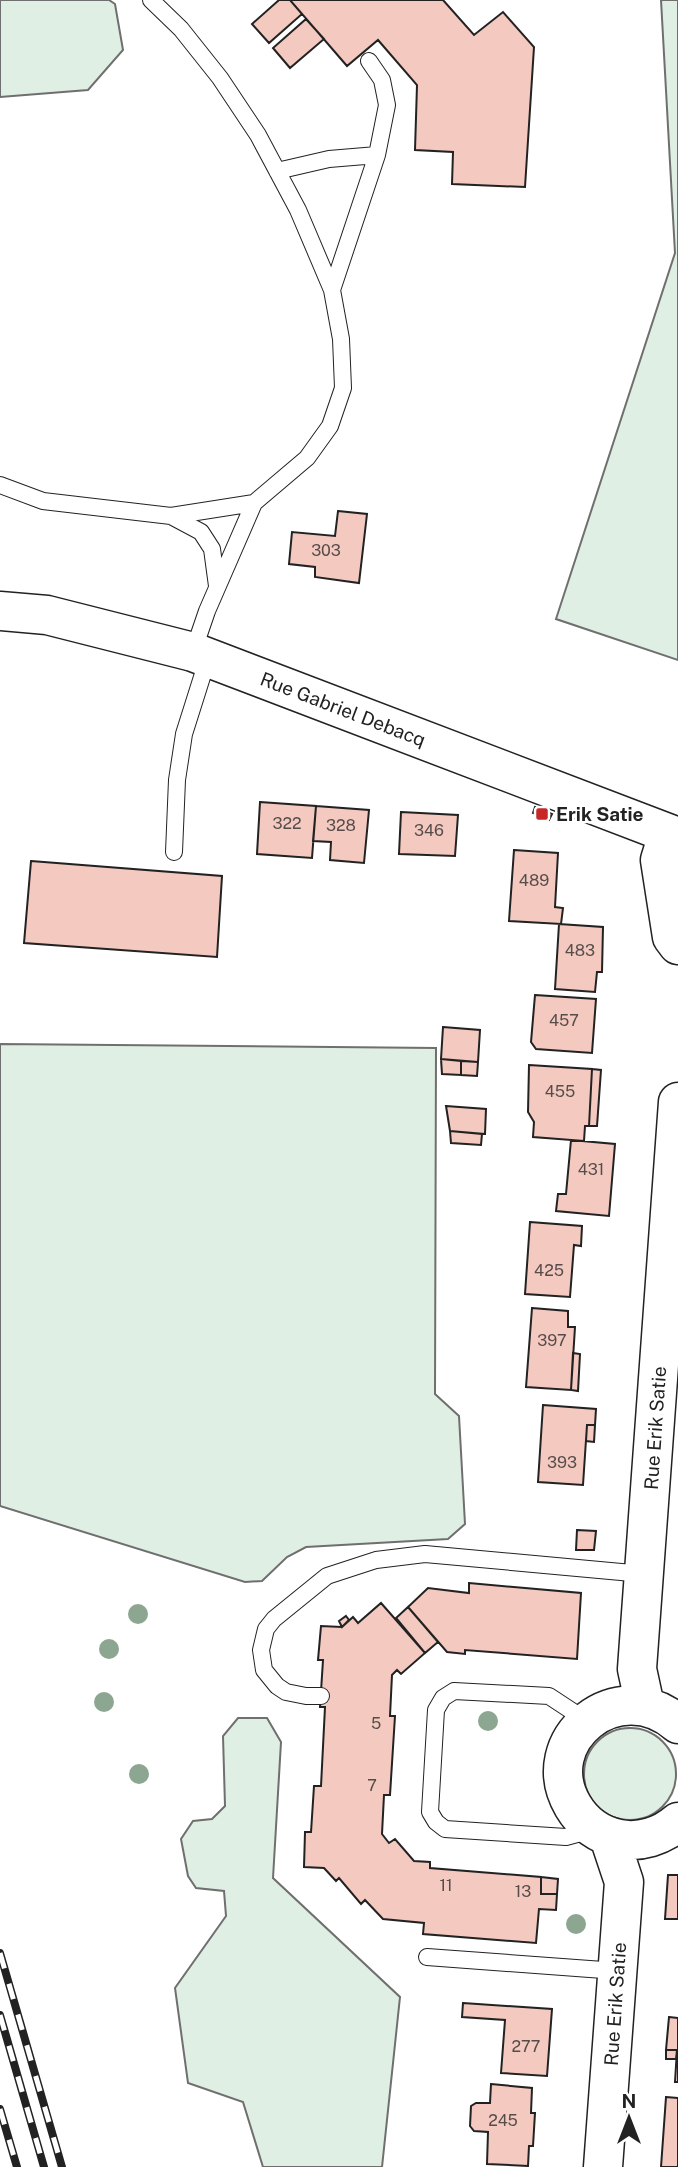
<svg xmlns="http://www.w3.org/2000/svg" width="678" height="2167" font-family="'Public Sans',sans-serif">
  <style>
    .green { fill: #e0efe3; stroke: #6f6f6f; stroke-width: 2 }
    .building { fill: #f3c9c0; stroke: #222; stroke-width: 2 }
    .lines { fill: none; stroke-linecap: round; stroke-linejoin: round }
    .service-casing { stroke: #222; stroke-width: 18 }
    .tertiary-casing { stroke: #222; stroke-width: 41 }
    .service { stroke: #fff; stroke-width: 16 }
    .tertiary { stroke: #fff; stroke-width: 38 }
    .rail-casing { stroke: #222; stroke-width: 8 }
    .rail { stroke: #fff; stroke-width: 5; stroke-dasharray: 16; stroke-linecap: butt }
    .tree { fill: #8da692 }
    .poi-dot { fill: #c62828; stroke: #fff; stroke-width: 2.5 }
    .labels { text-anchor: middle; stroke-width: 5; stroke-linejoin: round; paint-order: stroke }
    .number-label { font-size: 16px; fill: #564c4a }
    .street-label { font-size: 19px; fill: #222; stroke: #fff }
    .poi-label { font-size: 19px; font-weight: bold; fill: #222; stroke: #fff; text-anchor: start }
  </style>
  <rect width="100%" height="100%" fill="#fff"/>
  <path class="green" d="M 0,0 L 109,0 L 115,4 L 123,50 L 88,90 L 0,97 Z
    M 661,0 L 678,0 L 678,660 L 556,619 L 675,253 Z
    M 0,1044 L 436,1048 L 435,1394 L 459,1416 L 465,1524 L 448,1539 L 306,1547 L 287,1557 L 262,1581 L 245,1582 L 0,1506 Z
    M 238,1718 L 267,1718 L 281,1742 L 273,1878 L 400,1997 L 382,2167 L 263,2167 L 243,2102 L 188,2083 L 175,1988 L 226,1916 L 224,1891 L 196,1888 L 188,1876 L 181,1839 L 193,1821 L 212,1819 L 225,1806 L 223,1736 Z
    M584 1774a46 46 0 1 1 92 0a46 46 0 1 1-92 0Z"/>
  <path class="building" d="M 279,0 L 290,0 L 302,14 L 269,43 L 252,24 Z
    M 290,0 L 443,0 L 474,35 L 503,12 L 534,47 L 525,187 L 452,184 L 453,152 L 415,150 L 417,85 L 378,40 L 347,66 Z
    M 306,19 L 324,39 L 290,68 L 273,48 Z
    M 338,511 L 367,514 L 359,583 L 315,577 L 315,567 L 289,564 L 292,532 L 335,536 Z
    M 260,802 L 316,806 L 312,858 L 257,854 Z
    M 316,806 L 369,810 L 364,863 L 330,860 L 331,842 L 313,841 Z
    M 535,807 L 552,814 L 549,820 L 533,813 Z
    M 401,812 L 458,815 L 455,856 L 399,854 Z
    M 514,850 L 558,853 L 555,907 L 563,908 L 561,924 L 509,921 Z
    M 31,861 L 222,876 L 217,957 L 24,943 Z
    M 559,924 L 603,927 L 602,972 L 597,972 L 595,992 L 555,989 Z
    M 535,995 L 596,999 L 592,1053 L 536,1049 L 531,1042 Z
    M 443,1027 L 480,1030 L 478,1062 L 441,1059 Z
    M 441,1059 L 461,1061 L 461,1075 L 442,1074 Z
    M 461,1061 L 478,1062 L 477,1076 L 461,1075 Z
    M 529,1065 L 592,1069 L 589,1126 L 585,1126 L 584,1141 L 533,1137 L 534,1122 L 528,1112 Z
    M 592,1069 L 601,1070 L 597,1126 L 589,1126 Z
    M 446,1106 L 486,1109 L 485,1134 L 450,1131 Z
    M 450,1131 L 482,1134 L 481,1145 L 451,1143 Z
    M 571,1140 L 615,1144 L 609,1216 L 556,1211 L 558,1194 L 566,1194 Z
    M 530,1222 L 582,1226 L 581,1246 L 574,1245 L 570,1297 L 525,1294 Z
    M 532,1308 L 568,1311 L 568,1327 L 575,1327 L 571,1390 L 526,1387 Z
    M 573,1353 L 580,1354 L 578,1391 L 571,1390 Z
    M 543,1405 L 596,1409 L 595,1425 L 587,1425 L 583,1485 L 538,1482 Z
    M 587,1425 L 595,1425 L 594,1442 L 586,1441 Z
    M 577,1530 L 596,1531 L 594,1550 L 576,1550 Z
    M 469,1583 L 581,1593 L 577,1659 L 465,1650 L 465,1654 L 447,1652 L 408,1607 L 428,1588 L 469,1593 Z
    M 381,1603 L 425,1653 L 401,1674 L 397,1670 L 392,1675 L 390,1716 L 395,1716 L 390,1795 L 384,1795 L 382,1834 L 389,1843 L 395,1839 L 414,1861 L 430,1862 L 430,1868 L 541,1877 L 541,1894 L 557,1894 L 556,1910 L 539,1909 L 536,1943 L 423,1934 L 424,1923 L 383,1919 L 365,1900 L 361,1904 L 339,1878 L 336,1881 L 324,1868 L 304,1867 L 305,1832 L 311,1832 L 314,1786 L 321,1786 L 325,1707 L 320,1707 L 323,1660 L 318,1660 L 321,1626 L 342,1627 L 353,1617 L 358,1623 Z
    M 408,1607 L 438,1642 L 425,1653 L 396,1618 Z
    M 346,1616 L 349,1620 L 342,1627 L 339,1621 Z
    M 668,1875 L 678,1875 L 678,1919 L 665,1919 Z
    M 541,1877 L 558,1879 L 557,1894 L 541,1894 Z
    M 463,2003 L 552,2009 L 547,2076 L 501,2073 L 505,2020 L 462,2017 Z
    M 669,2017 L 678,2018 L 678,2082 L 675,2082 L 677,2050 L 666,2050 Z
    M 666,2050 L 677,2050 L 676,2059 L 666,2059 Z
    M 491,2084 L 532,2088 L 531,2113 L 535,2113 L 533,2146 L 529,2146 L 528,2166 L 487,2164 L 488,2132 L 474,2131 L 470,2126 L 471,2106 L 476,2103 L 490,2103 Z
    M 666,2097 L 678,2098 L 678,2167 L 661,2167 Z"/>
  <g class="lines">
    <defs>
      <path id="service" d="M 151,0 L 181,29 L 220,78 L 258,135 L 298,210 L 332,290 L 341,339 L 343,388 L 330,426 L 307,458 L 254,503 L 207,611 L 193,652
        M 277,171 L 329,159 L 377,155
        M 332,290 L 377,155 L 387,105 L 382,80 L 369,61
        M 0,485 L 43,501 L 171,516 L 254,503
        M 171,516 L 201,532 L 212,549 L 217,586
        M 174,852 L 177,780 L 184,734 L 208,658
        M 321,1696 L 306,1696 L 286,1692 L 277,1686 L 264,1670 L 261,1650 L 266,1629 L 274,1619 L 327,1576 L 376,1560 L 425,1554 L 643,1574
        M 587,1721 L 549,1696 L 454,1691 L 443,1698 L 436,1710 L 430,1812 L 436,1822 L 445,1829 L 566,1837 L 592,1830
        M 427,1957 L 617,1971"/>
      <path id="tertiary" d="M 0,611 L 47,615 L 193,652 L 678,837
        M 668,834 L 660,860 L 672,937 L 678,945
        M 645,1706 L 637,1669 L 678,1102
        M 678,1724 C 618,1672 534,1740 573,1806 C 583,1823 599,1835 619,1839 C 640,1843 662,1836 678,1822
        M 603,2167 L 624,1882 L 609,1837"/>
    </defs>
    <use href="#service" class="service-casing"/>
    <use href="#tertiary" class="tertiary-casing"/>
    <use href="#service" class="service"/>
    <use href="#tertiary" class="tertiary"/>
    <defs>
      <path id="rail" d="M 0,1953 L 62,2167
        M 0,2015 L 44,2167
        M 0,2109 L 17,2167"/>
    </defs>
    <use href="#rail" class="rail-casing"/>
    <use href="#rail" class="rail"/>
  </g>
  <g class="tree">
    <circle cx="138" cy="1614" r="10"/>
    <circle cx="109" cy="1649" r="10"/>
    <circle cx="104" cy="1702" r="10"/>
    <circle cx="488" cy="1721" r="10"/>
    <circle cx="139" cy="1774" r="10"/>
    <circle cx="576" cy="1924" r="10"/>
  </g>
  <rect class="poi-dot" x="535" y="807" width="14" height="14" rx="3.5"/>
  <g class="labels">
    <g class="number-label">
      <text x="326" y="556">303</text>
      <text x="287" y="829">322</text>
      <text x="341" y="831">328</text>
      <text x="429" y="836">346</text>
      <text x="534" y="886">489</text>
      <text x="580" y="956">483</text>
      <text x="564" y="1026">457</text>
      <text x="560" y="1097">455</text>
      <text x="591" y="1175">431</text>
      <text x="549" y="1276">425</text>
      <text x="552" y="1346">397</text>
      <text x="562" y="1468">393</text>
      <text x="376" y="1729">5</text>
      <text x="372" y="1791">7</text>
      <text x="446" y="1891">11</text>
      <text x="523" y="1897">13</text>
      <text x="526" y="2052">277</text>
      <text x="503" y="2126">245</text>
    </g>
    <g class="street-label">
      <text transform="translate(343 709) rotate(21)" y="7">Rue Gabriel Debacq</text>
      <text transform="translate(655 1428) rotate(-86)" y="7">Rue Erik Satie</text>
      <text transform="translate(615 2004) rotate(-86)" y="7">Rue Erik Satie</text>
    </g>
    <g class="poi-label">
      <text x="556" y="821">Erik Satie</text>
    </g>
  </g>
  <g transform="translate(629 2118)" stroke="#ffffff" stroke-width="5" paint-order="stroke">
  <path d="M0-5L12 26L0 18L-12 26Z" fill="#222222"/>
  <text y="-10" font-size="19" font-weight="bold" text-anchor="middle" fill="#222222">N</text>
  </g>
</svg>
